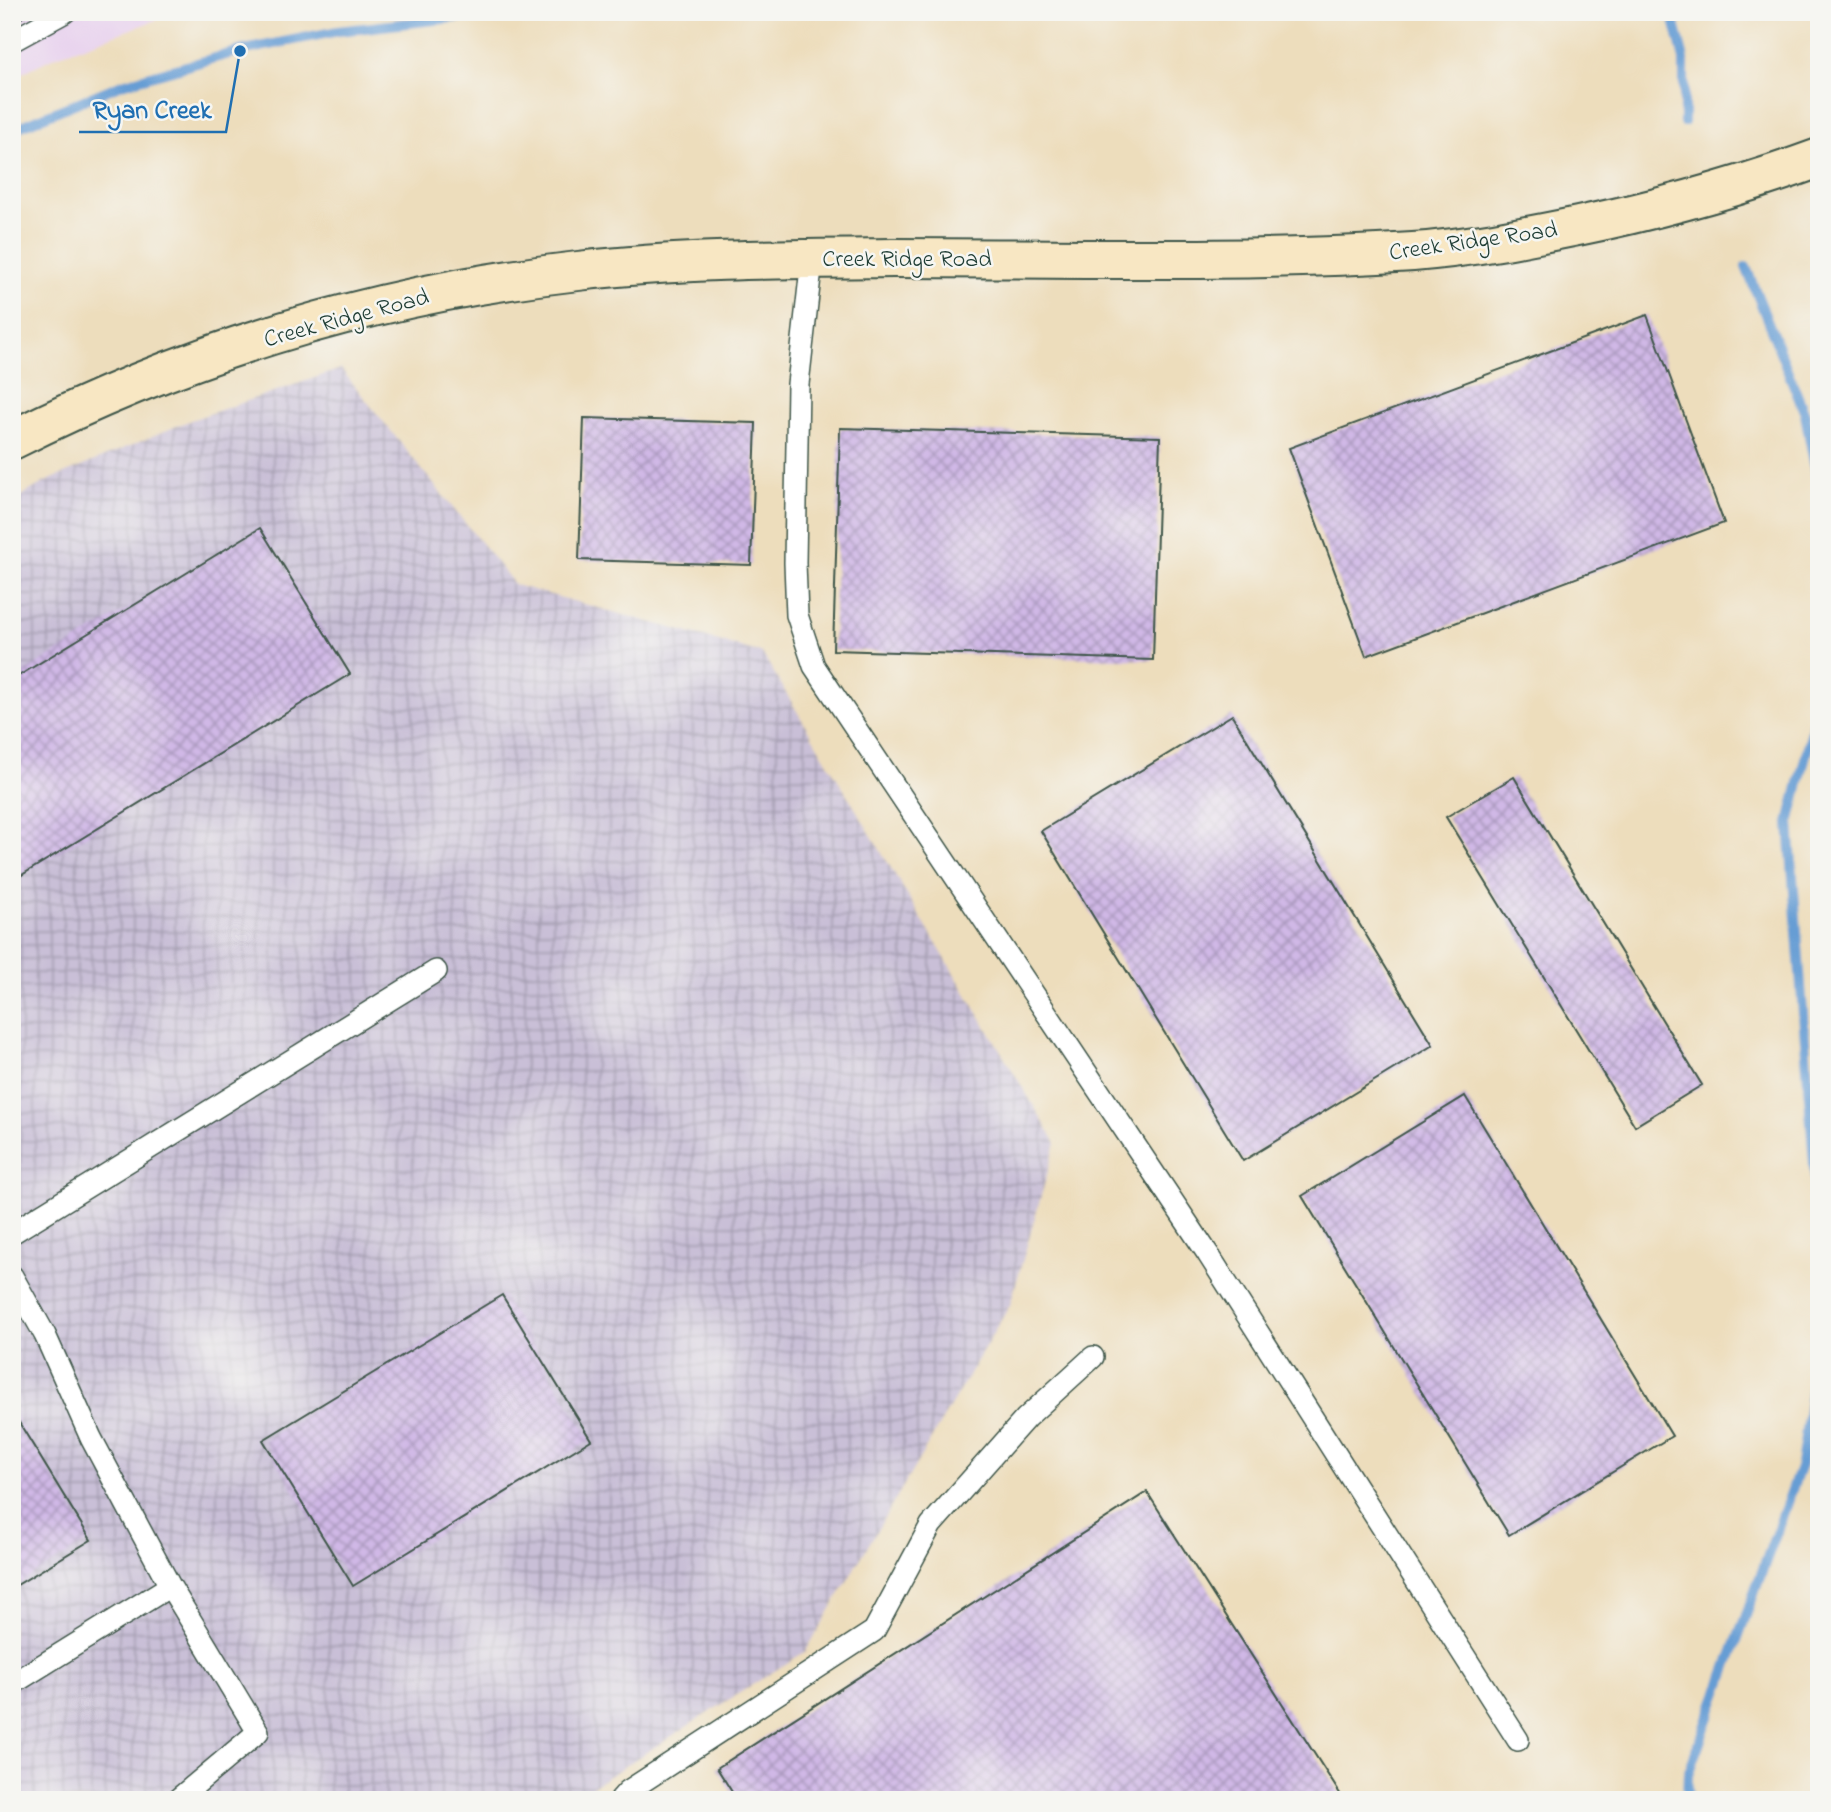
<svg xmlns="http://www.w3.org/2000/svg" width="1831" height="1812" font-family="'Indie Flower',sans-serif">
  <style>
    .built { fill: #e8d2ee }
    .industrial { fill: url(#industrial-grid) }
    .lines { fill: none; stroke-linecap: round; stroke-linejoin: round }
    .stream { stroke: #669dd4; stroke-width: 10 }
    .building { fill: url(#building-cross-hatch) }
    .lane-casing { stroke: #3e5548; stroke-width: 24 }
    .secondary-casing { stroke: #3e5548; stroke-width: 42 }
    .lane { stroke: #fff; stroke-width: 21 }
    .secondary { stroke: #f8e7c3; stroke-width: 38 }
    .labels { text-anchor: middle; stroke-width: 5; stroke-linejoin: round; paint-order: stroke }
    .street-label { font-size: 24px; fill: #1f3d34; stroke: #f6f6f2 }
    .leader { fill: none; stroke: #1f6fb2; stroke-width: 2.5 }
    .callout-dot { fill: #1f6fb2; stroke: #f6f6f2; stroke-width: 2.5 }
    .callout-label { font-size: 26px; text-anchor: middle; font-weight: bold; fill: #1f6fb2; stroke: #f6f6f2; stroke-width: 5; stroke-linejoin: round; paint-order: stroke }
  </style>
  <defs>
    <pattern id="industrial-grid" width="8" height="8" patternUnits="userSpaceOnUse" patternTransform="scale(1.75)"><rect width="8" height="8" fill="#c9bfd7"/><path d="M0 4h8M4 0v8" fill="none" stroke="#a39caf"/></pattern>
    <pattern id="building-cross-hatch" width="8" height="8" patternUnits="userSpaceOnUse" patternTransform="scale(1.75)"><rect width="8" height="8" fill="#d0b8e6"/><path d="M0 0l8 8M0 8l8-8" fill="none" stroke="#a897bb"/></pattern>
  </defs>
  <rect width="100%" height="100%" fill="#f6f6f2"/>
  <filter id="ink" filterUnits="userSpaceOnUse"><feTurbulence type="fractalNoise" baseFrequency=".0143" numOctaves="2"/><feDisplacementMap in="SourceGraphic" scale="14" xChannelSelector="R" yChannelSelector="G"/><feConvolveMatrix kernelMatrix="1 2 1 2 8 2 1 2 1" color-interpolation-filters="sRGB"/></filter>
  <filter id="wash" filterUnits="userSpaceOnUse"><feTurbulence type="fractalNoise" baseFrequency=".00686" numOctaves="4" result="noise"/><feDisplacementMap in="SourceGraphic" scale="28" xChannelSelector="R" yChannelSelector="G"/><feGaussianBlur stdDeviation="1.57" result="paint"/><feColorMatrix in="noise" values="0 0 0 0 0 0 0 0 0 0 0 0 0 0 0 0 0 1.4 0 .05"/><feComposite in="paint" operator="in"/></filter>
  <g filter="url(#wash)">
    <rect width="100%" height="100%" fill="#edddbc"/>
    <path class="built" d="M 12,12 L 178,12 L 54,57 L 12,78 Z"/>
    <path class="industrial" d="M 341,369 L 515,585 L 762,653 L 1056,1143 L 1010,1305 L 806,1651 L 571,1800 L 12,1800 L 12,501 L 45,482 L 191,420 Z"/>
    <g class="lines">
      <path class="stream" d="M 1672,12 L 1684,59 L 1684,122
        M 12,130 L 122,84 L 240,51 L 338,31 L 504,12
        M 1746,267 L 1805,414 L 1819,489
        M 1819,702 L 1789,823 L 1819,1231
        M 1687,1800 L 1688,1774 L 1801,1465 L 1819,1341"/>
    </g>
    <g id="blocks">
      <path class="building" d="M 12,12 L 31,12 L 13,23 Z
        M 1647,315 L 1724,523 L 1366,656 L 1289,448 Z
        M 584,418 L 756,423 L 751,565 L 579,560 Z
        M 840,428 L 1160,437 L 1153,660 L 833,650 Z
        M 260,528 L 350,674 L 12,881 L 12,680 Z
        M 1232,715 L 1433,1045 L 1243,1161 L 1041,831 Z
        M 1514,777 L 1702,1085 L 1635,1126 L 1446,817 Z
        M 1465,1096 L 1672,1436 L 1509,1535 L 1302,1196 Z
        M 502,1295 L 591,1440 L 353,1586 L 263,1440 Z
        M 12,1411 L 91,1540 L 12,1588 Z
        M 1147,1492 L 1344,1800 L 737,1800 L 717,1768 Z"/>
    </g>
  </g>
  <g filter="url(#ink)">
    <use href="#blocks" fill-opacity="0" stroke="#3e5548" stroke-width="2"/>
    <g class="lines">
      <defs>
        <path id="lane" d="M 12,41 L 65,12
          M 812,259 L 798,384 L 795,563 L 797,615 L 814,666 L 1208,1254 L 1518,1740
          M 12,1233 L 436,971
          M 12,1276 L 45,1335 L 91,1438 L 170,1586 L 12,1684
          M 170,1586 L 258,1732 L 177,1800
          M 620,1800 L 628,1791 L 874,1631 L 931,1525 L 1026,1418 L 1093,1357"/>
        <path id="secondary" d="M 12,440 C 189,351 381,293 578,271 C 683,259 789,259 893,258 C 1066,258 1240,263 1413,252 C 1468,248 1524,237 1578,226 C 1660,209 1740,187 1819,158"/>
      </defs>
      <use href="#lane" class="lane-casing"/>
      <use href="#secondary" class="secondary-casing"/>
      <use href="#lane" class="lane"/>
      <use href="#secondary" class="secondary"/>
    </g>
  </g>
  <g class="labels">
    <g class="street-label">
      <text transform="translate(1473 240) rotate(-8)" y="8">Creek Ridge Road</text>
      <text x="907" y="266">Creek Ridge Road</text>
      <text transform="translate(346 317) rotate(-15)" y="8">Creek Ridge Road</text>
    </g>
  </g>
  <path class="leader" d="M240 51L226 132H79"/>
  <circle class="callout-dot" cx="240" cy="51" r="7"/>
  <g class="callout-label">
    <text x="152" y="118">Ryan Creek</text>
  </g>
  <rect width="1831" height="1812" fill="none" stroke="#f6f6f2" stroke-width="42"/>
</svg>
